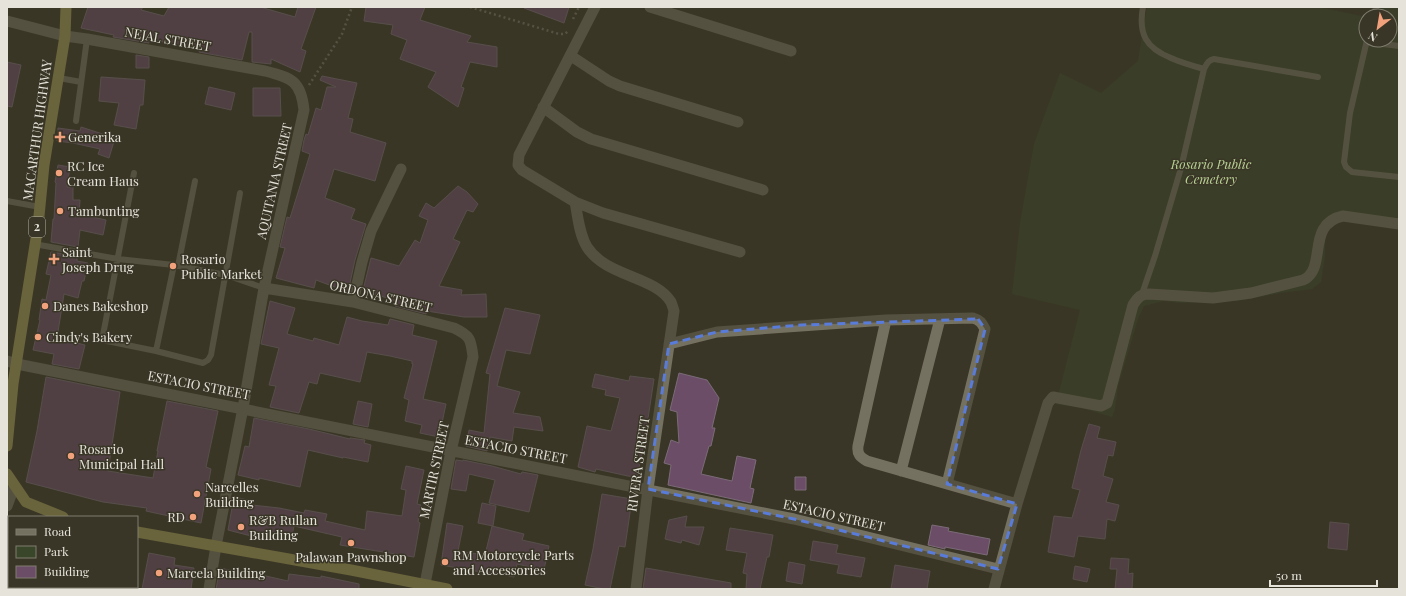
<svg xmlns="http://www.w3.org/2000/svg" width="1406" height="596" font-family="'Playfair Display',serif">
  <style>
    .green { fill: #3a4629 }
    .building { fill: #6c4d68; stroke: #7a6b77 }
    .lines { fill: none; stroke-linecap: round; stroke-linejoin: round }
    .path { stroke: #787467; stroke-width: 2.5; stroke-dasharray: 2 3; stroke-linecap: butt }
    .service { stroke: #757161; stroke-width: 6 }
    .minor { stroke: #757161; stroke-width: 11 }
    .secondary { stroke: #757161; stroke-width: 11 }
    .trunk { stroke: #a29c54; stroke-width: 11 }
    .marked { fill: none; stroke: #597bd9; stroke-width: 3; stroke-dasharray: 8 5; stroke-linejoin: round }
    .poi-dot { fill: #f1a17c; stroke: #3a3627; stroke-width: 1.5 }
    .labels { text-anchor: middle; stroke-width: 3; stroke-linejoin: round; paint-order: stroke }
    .shield { fill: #3a3627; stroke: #b2b0a4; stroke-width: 1 }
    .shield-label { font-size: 12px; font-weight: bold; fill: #e6e4da }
    .street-label { font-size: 13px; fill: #e6e4da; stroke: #3a3627 }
    .poi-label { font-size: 13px; fill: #e6e4da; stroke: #3a3627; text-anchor: start }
    .park-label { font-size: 13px; font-style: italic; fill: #b6d092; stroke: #3a3627 }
  </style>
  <rect width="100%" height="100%" fill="#3a3627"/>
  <path class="green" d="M 1147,7 L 1318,7 L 1366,17 L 1366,40 L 1390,40 L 1390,16 L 1374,16 L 1376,7 L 1399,7 L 1399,221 L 1369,219 L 1339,211 L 1325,235 L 1325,255 L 1321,282 L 1312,289 L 1280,293 L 1238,301 L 1180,303 L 1163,301 L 1144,306 L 1138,319 L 1118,386 L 1115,408 L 1112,417 L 1082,408 L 1056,404 L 1080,310 L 1012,294 L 1020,223 L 1034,144 L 1060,73 L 1101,93 L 1138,61 Z"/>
  <path class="building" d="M 88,7 L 143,7 L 141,10 L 164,16 L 169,7 L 260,7 L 295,17 L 298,7 L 316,7 L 301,49 L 306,51 L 300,72 L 271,59 L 271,64 L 252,62 L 252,32 L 249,32 L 242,60 L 199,52 L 200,50 L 149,39 L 149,43 L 113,37 L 114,35 L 81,28 Z
    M 366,7 L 425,7 L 420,20 L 471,36 L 467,42 L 497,47 L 497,67 L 470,62 L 461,87 L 464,88 L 458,107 L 428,87 L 436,72 L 400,59 L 407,40 L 391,34 L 393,25 L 364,21 Z
    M 524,7 L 569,7 L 564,23 L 524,8 Z
    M 136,55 L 149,57 L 149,68 L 136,68 Z
    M 7,62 L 21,65 L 12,107 L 7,106 Z
    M 322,76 L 357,83 L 348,118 L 353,119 L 350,132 L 386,143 L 375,181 L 334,169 L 325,198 L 355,209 L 351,219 L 366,224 L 355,260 L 348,292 L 316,280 L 314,288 L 276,278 L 285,248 L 280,247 L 287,217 L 290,218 L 310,154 L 302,151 L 304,140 L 306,134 L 308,135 L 316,108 L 321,110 L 327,87 L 336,87 L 320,80 Z
    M 101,77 L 145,80 L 143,105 L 140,105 L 136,129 L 114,125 L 119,103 L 99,101 Z
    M 209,87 L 235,93 L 231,110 L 205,104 Z
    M 253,88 L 280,88 L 281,116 L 253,116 Z
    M 81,127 L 115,138 L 109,158 L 98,154 L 100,149 L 73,143 L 57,141 L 58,128 L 80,131 Z
    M 58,165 L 70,167 L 67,187 L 73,187 L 73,200 L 80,200 L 79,214 L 106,220 L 103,235 L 80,230 L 78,247 L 51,242 L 53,219 L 54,219 L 56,183 L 55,182 Z
    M 458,186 L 467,192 L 478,204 L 473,212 L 467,210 L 453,239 L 460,242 L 439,286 L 462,290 L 461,295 L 486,294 L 487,317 L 464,317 L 427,311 L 426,314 L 395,306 L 396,301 L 363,290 L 371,258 L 399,266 L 415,240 L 420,243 L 428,220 L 419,216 L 426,203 L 434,208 Z
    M 51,252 L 77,256 L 77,261 L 88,263 L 84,281 L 82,281 L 78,298 L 64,294 L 57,338 L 85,345 L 79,369 L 52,364 L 54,354 L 33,350 L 40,320 L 39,320 L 42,299 L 46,300 L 51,275 L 46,274 Z
    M 270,301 L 295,308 L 287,334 L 313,341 L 314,338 L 339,345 L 347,317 L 362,321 L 388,325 L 390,319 L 414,325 L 412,335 L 437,341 L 423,399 L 446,404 L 439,437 L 420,433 L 422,425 L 405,421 L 409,400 L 404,398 L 413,364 L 412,364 L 412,361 L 390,356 L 367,352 L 360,382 L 320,373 L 317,384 L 309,382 L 299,413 L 270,407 L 276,386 L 269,385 L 279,348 L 261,344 Z
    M 505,308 L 540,315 L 530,354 L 506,350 L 497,386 L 520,392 L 513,413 L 540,417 L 543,431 L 514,427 L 512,441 L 490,437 L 487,451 L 466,446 L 469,430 L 484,433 L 490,374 L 486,373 Z
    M 679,373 L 707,380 L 719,398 L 712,428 L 715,428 L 711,446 L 709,446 L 701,474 L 732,481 L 737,456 L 756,460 L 750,488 L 754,489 L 751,503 L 668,485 L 671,465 L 664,463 L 671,440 L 679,443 L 677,412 L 670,410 Z
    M 595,374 L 629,381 L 630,376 L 654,379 L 645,438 L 637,478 L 596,469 L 595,472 L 578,467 L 587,426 L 611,431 L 620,398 L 605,395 L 606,390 L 592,387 Z
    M 46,377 L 120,392 L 108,471 L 153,478 L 158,451 L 157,451 L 167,401 L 218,411 L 206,467 L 211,469 L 201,523 L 146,511 L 147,508 L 103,502 L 26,482 L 37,431 Z
    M 358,401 L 372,404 L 368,427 L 353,424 Z
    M 254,418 L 309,429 L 350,439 L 350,438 L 365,440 L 364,443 L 371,445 L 368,462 L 343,457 L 343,458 L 308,450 L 300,487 L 259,478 L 259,480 L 238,475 L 245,446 L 249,447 Z
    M 1089,424 L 1100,427 L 1097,438 L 1116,442 L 1113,456 L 1108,455 L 1103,476 L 1113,479 L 1106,502 L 1119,505 L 1115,521 L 1107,519 L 1105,539 L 1078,536 L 1074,557 L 1048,552 L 1054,516 L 1072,518 L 1080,490 L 1072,488 L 1081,450 Z
    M 456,460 L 463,461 L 463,460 L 492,466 L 521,474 L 522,472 L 538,475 L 529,512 L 489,503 L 495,480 L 469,474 L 466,491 L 451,489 Z
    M 406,466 L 424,470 L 417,504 L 421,505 L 418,522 L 420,523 L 414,557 L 340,545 L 342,537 L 294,526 L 292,536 L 268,531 L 268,536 L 252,534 L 251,536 L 228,530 L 234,497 L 253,501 L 252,505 L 279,508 L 304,513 L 305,510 L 327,514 L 325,521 L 365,530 L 367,511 L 402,516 L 406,490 L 401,489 Z
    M 795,477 L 806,477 L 806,490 L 795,490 Z
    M 602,494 L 632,499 L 625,547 L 619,546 L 610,589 L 604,589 L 585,585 L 593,549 Z
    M 482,503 L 496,506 L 493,526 L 478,523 Z
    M 687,516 L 685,527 L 704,527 L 699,545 L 682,540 L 681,543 L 665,539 L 669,520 Z
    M 1330,522 L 1349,524 L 1347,550 L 1328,548 Z
    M 447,523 L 463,526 L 458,551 L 485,555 L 492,526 L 524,534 L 522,540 L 549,546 L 544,570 L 517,564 L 514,577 L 492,572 L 492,574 L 441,565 Z
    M 932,525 L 949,528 L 948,531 L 990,539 L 987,555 L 945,547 L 945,549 L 928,545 Z
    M 730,528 L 773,535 L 769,557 L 767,557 L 760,589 L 746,589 L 747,574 L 743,573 L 747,553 L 726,550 Z
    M 813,541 L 838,545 L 836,553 L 865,558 L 861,577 L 837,573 L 839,565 L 810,560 Z
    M 149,553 L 175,558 L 174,565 L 194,568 L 191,589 L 142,589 Z
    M 1111,558 L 1129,559 L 1128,574 L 1133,573 L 1132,589 L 1115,589 L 1117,569 L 1110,569 Z
    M 789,562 L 805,565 L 802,584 L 786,581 Z
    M 895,565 L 930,571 L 927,589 L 891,589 Z
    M 1075,566 L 1090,569 L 1087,582 L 1073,579 Z
    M 220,568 L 247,574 L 248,572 L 288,581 L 289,574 L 321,578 L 321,576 L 359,584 L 359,589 L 216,589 Z
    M 646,568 L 731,583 L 731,589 L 643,589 Z"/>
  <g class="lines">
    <path class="path" d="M 470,7 L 559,34 L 565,34 L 568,31
      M 573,19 L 579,7
      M 309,85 L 342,34 L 352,7"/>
    <path class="service" d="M 1143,7 C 1138,34 1146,48 1171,58 C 1182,63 1193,66 1204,69
      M 1374,16 L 1376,7
      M 1367,40 L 1350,113 L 1344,162 L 1346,167 L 1352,172 L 1399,177
      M 1367,42 L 1399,46
      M 59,78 L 81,82
      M 76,121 L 87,39
      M 134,173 L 103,335 L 105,340 L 107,341 L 156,351 L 203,363 L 208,360 L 211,355 L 240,193
      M 7,201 L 40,207
      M 34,244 L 118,259 L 174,265 L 226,275 L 264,288
      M 178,266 L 195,181
      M 1142,294 L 1155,256 L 1181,168 L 1204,69 C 1207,64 1208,60 1214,59 L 1318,77
      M 156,351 L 174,265"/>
    <path class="minor" d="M 595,7 L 519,155 L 518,165 L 522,170 L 575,202 L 603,213 L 740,252
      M 650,7 L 791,51
      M 7,21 L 65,36 L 87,39 L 265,71 C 292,78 301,81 304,110 L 264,288 L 243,408 L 216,546 L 209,589
      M 571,56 L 609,81 L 620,86 L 738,122
      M 543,107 L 577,132 L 591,139 L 763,190
      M 575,202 C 578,217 579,234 587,247 C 606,277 655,276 671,302 C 672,304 673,308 674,311 L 648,489 L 636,589
      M 264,288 L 353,302 L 454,328 C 471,336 471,340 473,357 L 451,451 L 424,589
      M 353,302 L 362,262 L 371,231 L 401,169
      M 886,320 L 858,446 C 857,454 860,457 867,461 L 1017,504
      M 669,344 L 717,332 L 886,320 L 973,318 C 980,320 982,323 985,329 L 947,484
      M 17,364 L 794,519 L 998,569
      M 901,471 L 940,319
      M 994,589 L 1017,504 L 1048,403 L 1053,397 L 1101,406 L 1107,403 L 1133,305 C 1138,297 1141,294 1149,294 L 1213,298 L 1251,293 L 1303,280 C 1328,269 1305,224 1343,216 L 1399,224"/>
    <path class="secondary" d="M 7,361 L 17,364
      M 7,506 L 14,487"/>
    <path class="trunk" d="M 7,446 L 13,384 L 38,226 L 44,165 L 65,36 L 66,7
      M 7,474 L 26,502 L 63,517
      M 137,532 L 351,570 L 447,589"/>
  </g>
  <path d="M0 0H1406V596H0ZM 978,319 L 985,329 L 947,484 L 1017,504 L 998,569 L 794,519 L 648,489 L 669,344 L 717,332 L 802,325 Z" fill="#3a3627" fill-opacity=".55" fill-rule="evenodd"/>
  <path class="marked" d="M 978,319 L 985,329 L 947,484 L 1017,504 L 998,569 L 794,519 L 648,489 L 669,344 L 717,332 L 802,325 Z"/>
  <g class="poi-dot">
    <path d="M58 131h4v4h4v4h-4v4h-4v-4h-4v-4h4z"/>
    <circle cx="59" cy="173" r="4"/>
    <circle cx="60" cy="211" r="4"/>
    <path d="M52 253h4v4h4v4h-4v4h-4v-4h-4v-4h4z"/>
    <circle cx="173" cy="266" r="4"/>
    <circle cx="45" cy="306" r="4"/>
    <circle cx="38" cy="337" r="4"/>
    <circle cx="71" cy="456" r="4"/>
    <circle cx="197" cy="494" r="4"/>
    <circle cx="193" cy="517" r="4"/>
    <circle cx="241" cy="527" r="4"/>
    <circle cx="351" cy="543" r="4"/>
    <circle cx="445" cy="562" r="4"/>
    <circle cx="159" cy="573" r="4"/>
  </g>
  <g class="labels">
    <rect class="shield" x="29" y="217" width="16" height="20" rx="3"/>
    <g class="shield-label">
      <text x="37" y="231">2</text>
    </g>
    <g class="street-label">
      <text transform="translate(168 39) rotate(10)" y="5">NEJAL STREET</text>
      <text transform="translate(37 130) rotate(-82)" y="5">MACARTHUR HIGHWAY</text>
      <text transform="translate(274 181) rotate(-77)" y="5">AQUITANIA STREET</text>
      <text transform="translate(381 296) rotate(13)" y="5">ORDONA STREET</text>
      <text transform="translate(199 385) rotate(11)" y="5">ESTACIO STREET</text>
      <text transform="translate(516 449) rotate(11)" y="5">ESTACIO STREET</text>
      <text transform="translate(638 464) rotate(-82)" y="5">RIVERA STREET</text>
      <text transform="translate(434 470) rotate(-78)" y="5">MARTIR STREET</text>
      <text transform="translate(834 515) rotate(13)" y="5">ESTACIO STREET</text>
    </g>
    <g class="poi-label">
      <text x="68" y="142">Generika</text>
      <text x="67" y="171">RC Ice<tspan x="67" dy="15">Cream Haus</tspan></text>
      <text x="68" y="216">Tambunting</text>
      <text x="62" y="257">Saint<tspan x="62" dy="15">Joseph Drug</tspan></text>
      <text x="181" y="264">Rosario<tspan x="181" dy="15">Public Market</tspan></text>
      <text x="53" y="311">Danes Bakeshop</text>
      <text x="46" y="342">Cindy's Bakery</text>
      <text x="79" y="454">Rosario<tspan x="79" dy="15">Municipal Hall</tspan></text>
      <text x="205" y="492">Narcelles<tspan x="205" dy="15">Building</tspan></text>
      <text x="185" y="522" text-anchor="end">RD</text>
      <text x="249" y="525">R&amp;B Rullan<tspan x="249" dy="15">Building</tspan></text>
      <text x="453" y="560">RM Motorcycle Parts<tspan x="453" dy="15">and Accessories</tspan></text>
      <text x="351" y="562" text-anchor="middle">Palawan Pawnshop</text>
      <text x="167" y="578">Marcela Building</text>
    </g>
    <g class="park-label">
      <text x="1211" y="169">Rosario Public<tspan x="1211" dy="15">Cemetery</tspan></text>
    </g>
  </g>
  <rect width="1406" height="596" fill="none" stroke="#e6e4da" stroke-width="16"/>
  <rect x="8" y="516" width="130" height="72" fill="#3a3627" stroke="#7f7c6f"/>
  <rect x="16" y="529" width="20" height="6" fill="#757161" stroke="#7f7c6f"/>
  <text x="44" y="536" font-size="12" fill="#e6e4da">Road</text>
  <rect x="16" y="546" width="20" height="12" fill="#3a4629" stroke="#7f7c6f"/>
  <text x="44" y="556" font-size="12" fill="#e6e4da">Park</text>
  <rect x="16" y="566" width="20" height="12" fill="#6c4d68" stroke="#7f7c6f"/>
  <text x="44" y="576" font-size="12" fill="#e6e4da">Building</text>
  <g transform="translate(1378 28) rotate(211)"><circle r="19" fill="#3a3627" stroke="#7f7c6f"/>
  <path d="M0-3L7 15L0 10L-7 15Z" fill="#f1a17c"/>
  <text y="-6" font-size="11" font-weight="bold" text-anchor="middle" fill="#e6e4da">N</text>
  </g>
  <path d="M1270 580v6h107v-6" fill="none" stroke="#e6e4da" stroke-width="2"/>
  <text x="1276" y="580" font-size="12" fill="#e6e4da" stroke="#3a3627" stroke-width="3" paint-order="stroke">50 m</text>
</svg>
